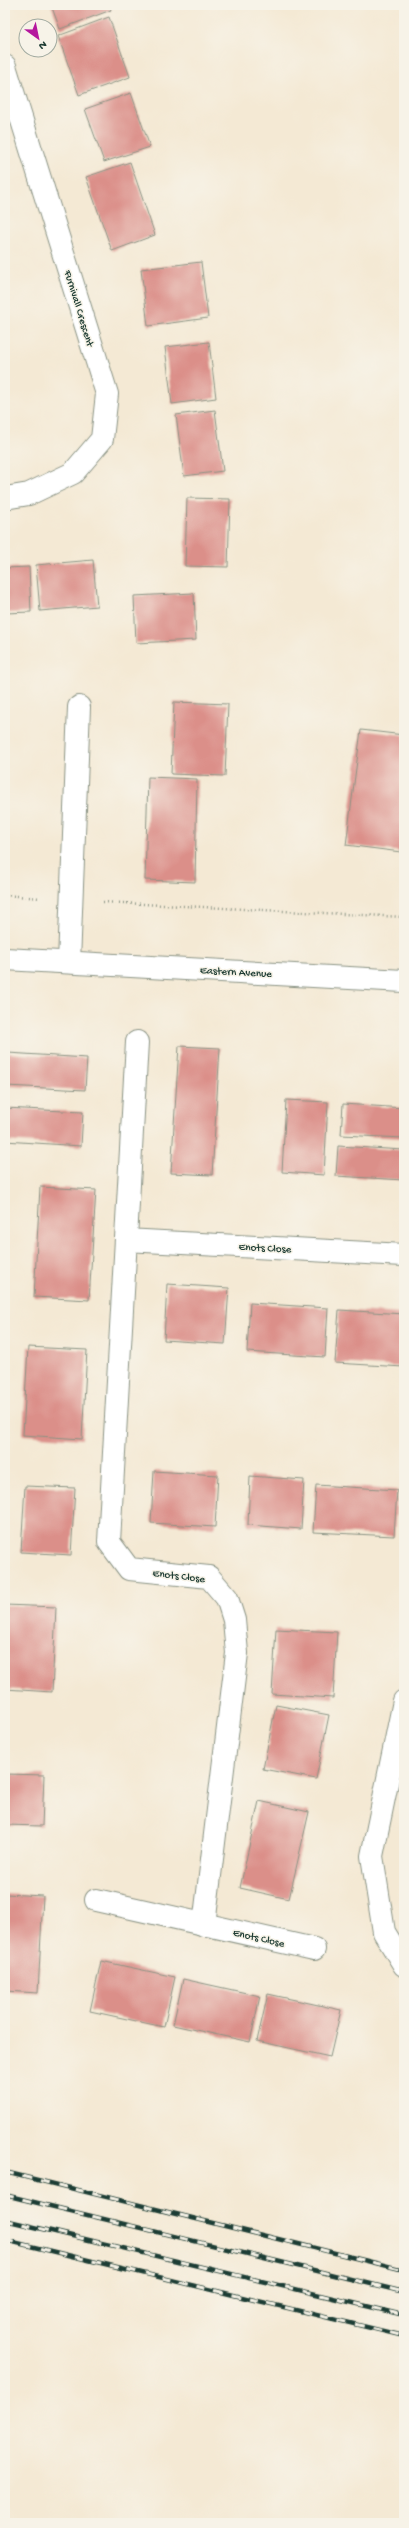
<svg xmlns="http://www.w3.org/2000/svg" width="409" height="2528" font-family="'Gochi Hand',sans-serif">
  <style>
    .building { fill: #db8f89 }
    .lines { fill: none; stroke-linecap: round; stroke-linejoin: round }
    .minor-casing { stroke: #8a9384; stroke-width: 24 }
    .highway-casing { stroke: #8a9384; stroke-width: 24 }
    .path { stroke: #8a9384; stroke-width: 2.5; stroke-dasharray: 1 3; stroke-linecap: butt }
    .minor { stroke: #fff; stroke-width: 22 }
    .highway { stroke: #fff; stroke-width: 22 }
    .rail-casing { stroke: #1f3d34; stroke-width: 4.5 }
    .rail { stroke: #f7f3e8; stroke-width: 3; stroke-dasharray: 9; stroke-linecap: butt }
    .labels { text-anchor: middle; stroke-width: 3; stroke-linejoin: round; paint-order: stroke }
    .street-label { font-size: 11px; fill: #1f3d34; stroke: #f7f3e8 }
  </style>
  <rect width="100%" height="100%" fill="#f7f3e8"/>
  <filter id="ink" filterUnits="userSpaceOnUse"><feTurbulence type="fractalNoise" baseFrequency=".025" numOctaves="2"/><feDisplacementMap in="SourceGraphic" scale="8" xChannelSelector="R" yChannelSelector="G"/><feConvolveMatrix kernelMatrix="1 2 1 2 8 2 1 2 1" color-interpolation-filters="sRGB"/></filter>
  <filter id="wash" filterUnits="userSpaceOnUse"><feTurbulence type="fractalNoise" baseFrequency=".012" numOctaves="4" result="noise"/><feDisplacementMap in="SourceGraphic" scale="16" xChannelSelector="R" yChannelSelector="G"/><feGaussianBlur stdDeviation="0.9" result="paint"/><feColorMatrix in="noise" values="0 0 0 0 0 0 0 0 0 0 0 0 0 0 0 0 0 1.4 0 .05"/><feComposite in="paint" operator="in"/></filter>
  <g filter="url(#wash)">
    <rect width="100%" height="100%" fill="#f4e9d4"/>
    <g id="blocks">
      <path class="building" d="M 51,5 L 109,5 L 111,10 L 60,29 Z
        M 109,17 L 130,77 L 79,95 L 58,36 Z
        M 131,93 L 150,147 L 104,162 L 85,109 Z
        M 130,162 L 155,235 L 112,251 L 86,177 Z
        M 201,262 L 208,318 L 148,326 L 141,269 Z
        M 209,342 L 216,398 L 172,404 L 165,347 Z
        M 215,410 L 223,471 L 184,476 L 176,415 Z
        M 187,498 L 230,499 L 228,567 L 185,566 Z
        M 93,560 L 97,606 L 40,611 L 36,565 Z
        M 29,567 L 31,612 L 5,613 L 5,568 Z
        M 194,593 L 196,640 L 136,643 L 134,596 Z
        M 174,702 L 228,704 L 225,776 L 171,774 Z
        M 361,730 L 404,735 L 404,824 L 401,852 L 346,845 Z
        M 148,777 L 197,779 L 195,882 L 145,880 Z
        M 179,1046 L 220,1048 L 212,1175 L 171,1173 Z
        M 8,1053 L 87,1058 L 85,1090 L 6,1086 Z
        M 286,1100 L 328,1102 L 324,1175 L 282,1172 Z
        M 343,1104 L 404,1108 L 404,1138 L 341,1135 Z
        M 5,1108 L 83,1112 L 81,1146 L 5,1141 Z
        M 338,1146 L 404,1150 L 404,1180 L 336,1176 Z
        M 40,1187 L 96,1190 L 89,1300 L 34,1297 Z
        M 167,1284 L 229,1288 L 225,1344 L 164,1340 Z
        M 250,1303 L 328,1308 L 325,1357 L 247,1352 Z
        M 339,1310 L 404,1314 L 404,1367 L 335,1363 Z
        M 28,1347 L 87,1350 L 82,1439 L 23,1435 Z
        M 154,1471 L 218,1475 L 215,1527 L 151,1523 Z
        M 250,1476 L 304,1480 L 301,1529 L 248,1525 Z
        M 316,1485 L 397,1490 L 394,1536 L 313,1532 Z
        M 25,1486 L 75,1488 L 71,1555 L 21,1552 Z
        M 5,1605 L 56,1607 L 52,1692 L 5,1689 Z
        M 276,1629 L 337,1632 L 333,1698 L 272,1694 Z
        M 276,1705 L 329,1715 L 316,1779 L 263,1769 Z
        M 5,1774 L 44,1775 L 42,1826 L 5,1825 Z
        M 259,1801 L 309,1812 L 289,1899 L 240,1888 Z
        M 5,1894 L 43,1896 L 38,1993 L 5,1991 Z
        M 101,1961 L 175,1977 L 164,2027 L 90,2011 Z
        M 183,1979 L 260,1996 L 250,2042 L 173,2025 Z
        M 268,1994 L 341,2010 L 330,2057 L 257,2041 Z"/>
    </g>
  </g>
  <g filter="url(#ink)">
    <use href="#blocks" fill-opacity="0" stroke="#8a9384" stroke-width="1"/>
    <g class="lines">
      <defs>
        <path id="minor" d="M 5,66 L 107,394 L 102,439 L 73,473 L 29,494 L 5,498
          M 69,962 L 79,707
          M 137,1042 L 109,1542 L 129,1569 L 209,1577 L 227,1598 L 234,1620 L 237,1653 L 204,1925
          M 126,1240 L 404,1255
          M 404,1701 L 372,1856 L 384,1932 L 404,1965
          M 96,1900 L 314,1949"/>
        <path id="highway" d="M 5,959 L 404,981"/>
      </defs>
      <use href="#minor" class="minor-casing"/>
      <use href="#highway" class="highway-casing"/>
      <path class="path" d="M 5,895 L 40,898
        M 103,902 L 404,917"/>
      <use href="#minor" class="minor"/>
      <use href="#highway" class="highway"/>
      <defs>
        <path id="rail" d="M 5,2172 L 404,2270
          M 5,2195 L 404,2292
          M 5,2220 L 404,2315
          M 5,2240 L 404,2336"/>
      </defs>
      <use href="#rail" class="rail-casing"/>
      <use href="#rail" class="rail"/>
    </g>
  </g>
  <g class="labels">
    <g class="street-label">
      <text transform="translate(80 308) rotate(73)" y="4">Furnivall Crescent</text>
      <text transform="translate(236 971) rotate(3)" y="4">Eastern Avenue</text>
      <text transform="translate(265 1247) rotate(3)" y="4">Enots Close</text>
      <text transform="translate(179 1575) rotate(7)" y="4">Enots Close</text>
      <text transform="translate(259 1937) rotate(13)" y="4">Enots Close</text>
    </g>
  </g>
  <rect width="409" height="2528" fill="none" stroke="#f7f3e8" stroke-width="20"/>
  <g transform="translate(38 38) rotate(147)"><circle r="19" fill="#f7f3e8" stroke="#a1aaa0"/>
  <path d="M0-3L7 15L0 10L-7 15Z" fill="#b5179e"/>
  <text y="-6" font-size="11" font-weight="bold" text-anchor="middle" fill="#1f3d34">N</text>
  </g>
</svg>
